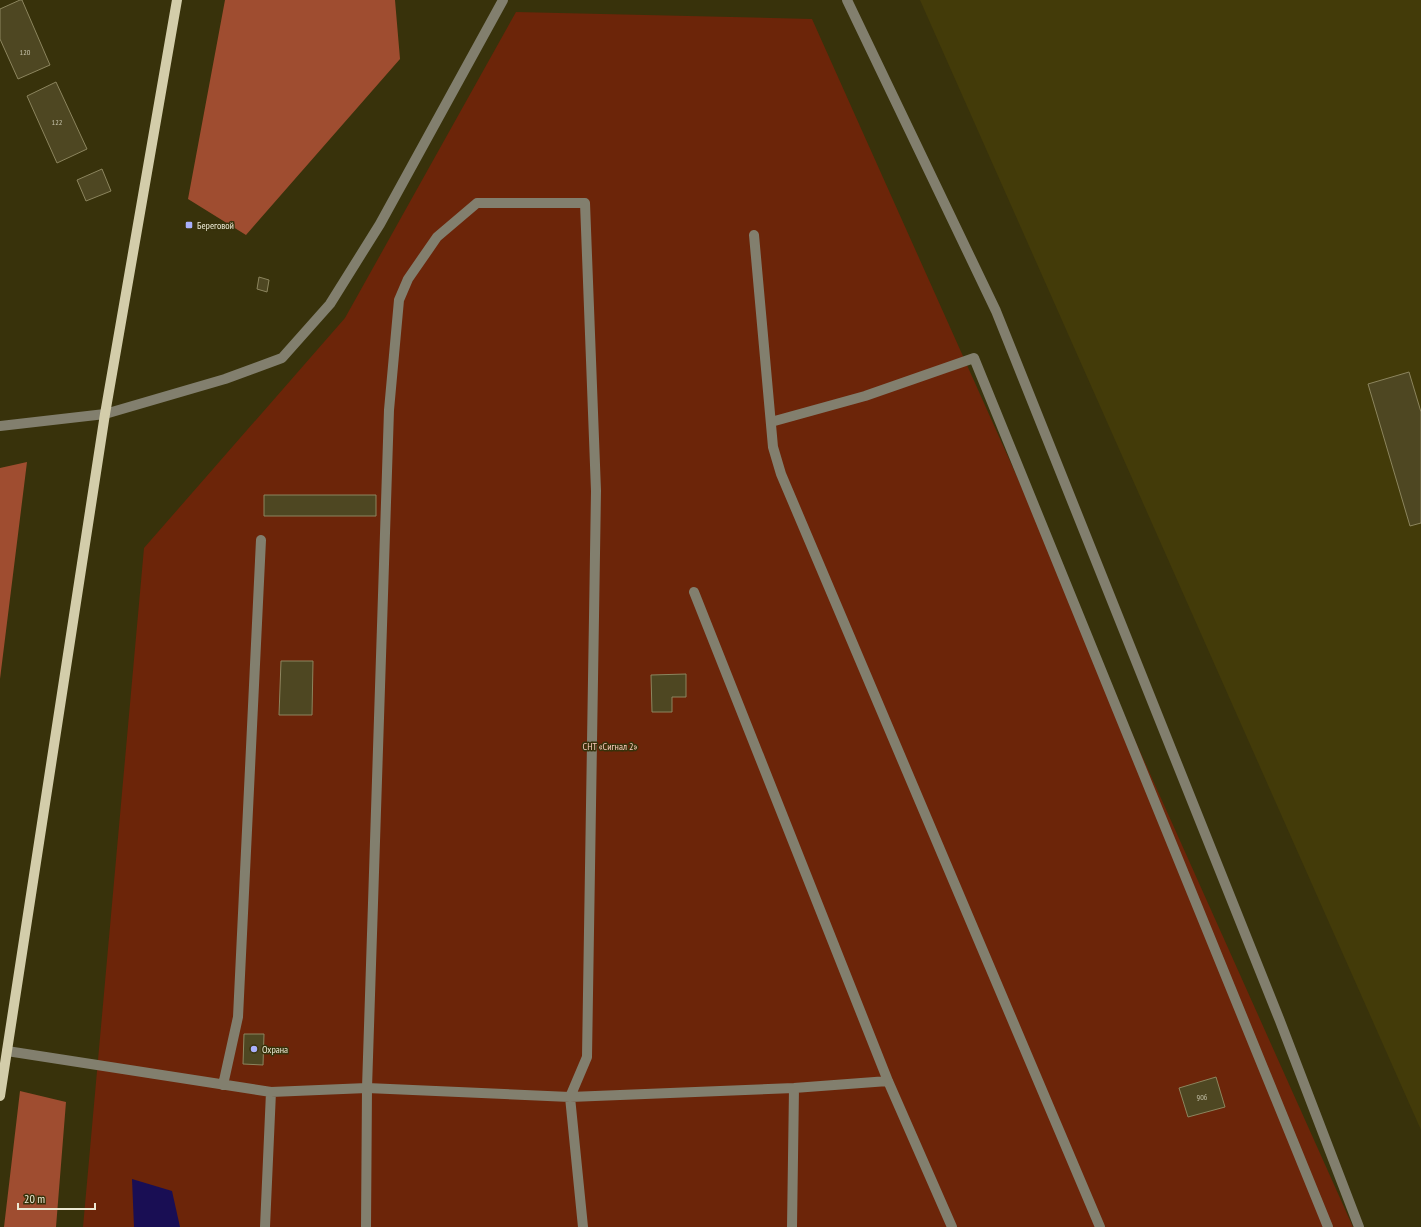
<svg xmlns="http://www.w3.org/2000/svg" width="1421" height="1227" font-family="'PT Sans Narrow',sans-serif">
  <style>
    .built { fill: #433b09 }
    .green { fill: #6c2509 }
    .forest { fill: #9f4d30 }
    .water { fill: #190e54 }
    .building { fill: #4e4722; stroke: #8c855e }
    .lines { fill: none; stroke-linecap: round; stroke-linejoin: round }
    .minor { stroke: #827f6e; stroke-width: 10 }
    .major { stroke: #d3cdaa; stroke-width: 10 }
    .poi-dot { fill: #a9b0fc; stroke: #38320b; stroke-width: 1.5 }
    .labels { text-anchor: middle; stroke-width: 3; stroke-linejoin: round; paint-order: stroke }
    .number-label { font-size: 8px; fill: #c4c0a8 }
    .poi-label { font-size: 10px; fill: #ece9d4; stroke: #38320b; text-anchor: start }
    .park-label { font-size: 10px; fill: #fecebe; stroke: #38320b }
  </style>
  <rect width="100%" height="100%" fill="#38320b"/>
  <path class="built" d="M 920,0 L 1421,0 L 1421,1130 Z"/>
  <path class="green" d="M 516,12 L 812,19 L 1353,1227 L 83,1227 L 144,548 L 345,318 Z"/>
  <path class="forest" d="M 225,0 L 395,0 L 400,59 L 246,235 L 188,199 Z
    M 27,462 L 0,679 L 0,468 Z
    M 20,1091 L 66,1102 L 56,1227 L 4,1227 Z"/>
  <path class="water" d="M 132,1179 L 172,1191 L 180,1227 L 134,1227 Z"/>
  <path class="building" d="M 20,0 L 22,0 L 50,65 L 18,79 L 0,39 L 0,9 Z
    M 56,82 L 87,149 L 57,163 L 27,96 Z
    M 102,169 L 111,191 L 86,201 L 77,180 Z
    M 259,277 L 269,280 L 267,292 L 257,289 Z
    M 1409,372 L 1421,412 L 1421,523 L 1410,526 L 1368,384 Z
    M 264,495 L 376,495 L 376,516 L 264,516 Z
    M 281,661 L 313,661 L 312,715 L 279,715 Z
    M 686,674 L 686,697 L 672,697 L 672,712 L 652,712 L 651,675 Z
    M 244,1034 L 264,1034 L 263,1065 L 243,1064 Z
    M 1216,1077 L 1225,1107 L 1188,1117 L 1179,1088 Z"/>
  <g class="lines">
    <path class="minor" d="M 847,0 L 996,311 L 1280,1021 L 1359,1227
      M 754,235 L 773,447 L 781,474 L 1100,1227
      M 771,422 L 865,396 L 974,358 L 1328,1227
      M 0,426 L 105,414 L 225,379 L 282,358 L 330,304 L 380,224 L 503,0
      M 694,592 L 888,1081 L 952,1227
      M 7,1051 L 271,1092 L 367,1088 L 570,1097 L 794,1088 L 888,1081
      M 223,1085 L 238,1017 L 261,540
      M 265,1227 L 271,1092
      M 366,1227 L 367,1088 L 389,410 L 399,300 L 408,279 L 437,237 L 477,203 L 585,203 L 596,491 L 587,1057 L 570,1097 L 583,1227
      M 792,1227 L 794,1088"/>
    <path class="major" d="M 0,1096 L 105,414 L 177,0"/>
  </g>
  <g class="poi-dot">
    <rect x="185" y="221" width="8" height="8" rx="2"/>
    <circle cx="254" cy="1049" r="4"/>
  </g>
  <g class="labels">
    <g class="number-label">
      <text x="25" y="55">120</text>
      <text x="57" y="125">122</text>
      <text x="1202" y="1100">906</text>
    </g>
    <g class="poi-label">
      <text x="197" y="229">Береговой</text>
      <text x="262" y="1053">Охрана</text>
    </g>
    <g class="park-label">
      <text x="610" y="750">СНТ «Сигнал 2»</text>
    </g>
  </g>
  <path d="M18 1203v6h77v-6" fill="none" stroke="#ece9d4" stroke-width="2"/>
  <text x="24" y="1203" font-size="12" fill="#ece9d4" stroke="#38320b" stroke-width="3" paint-order="stroke">20 m</text>
</svg>
